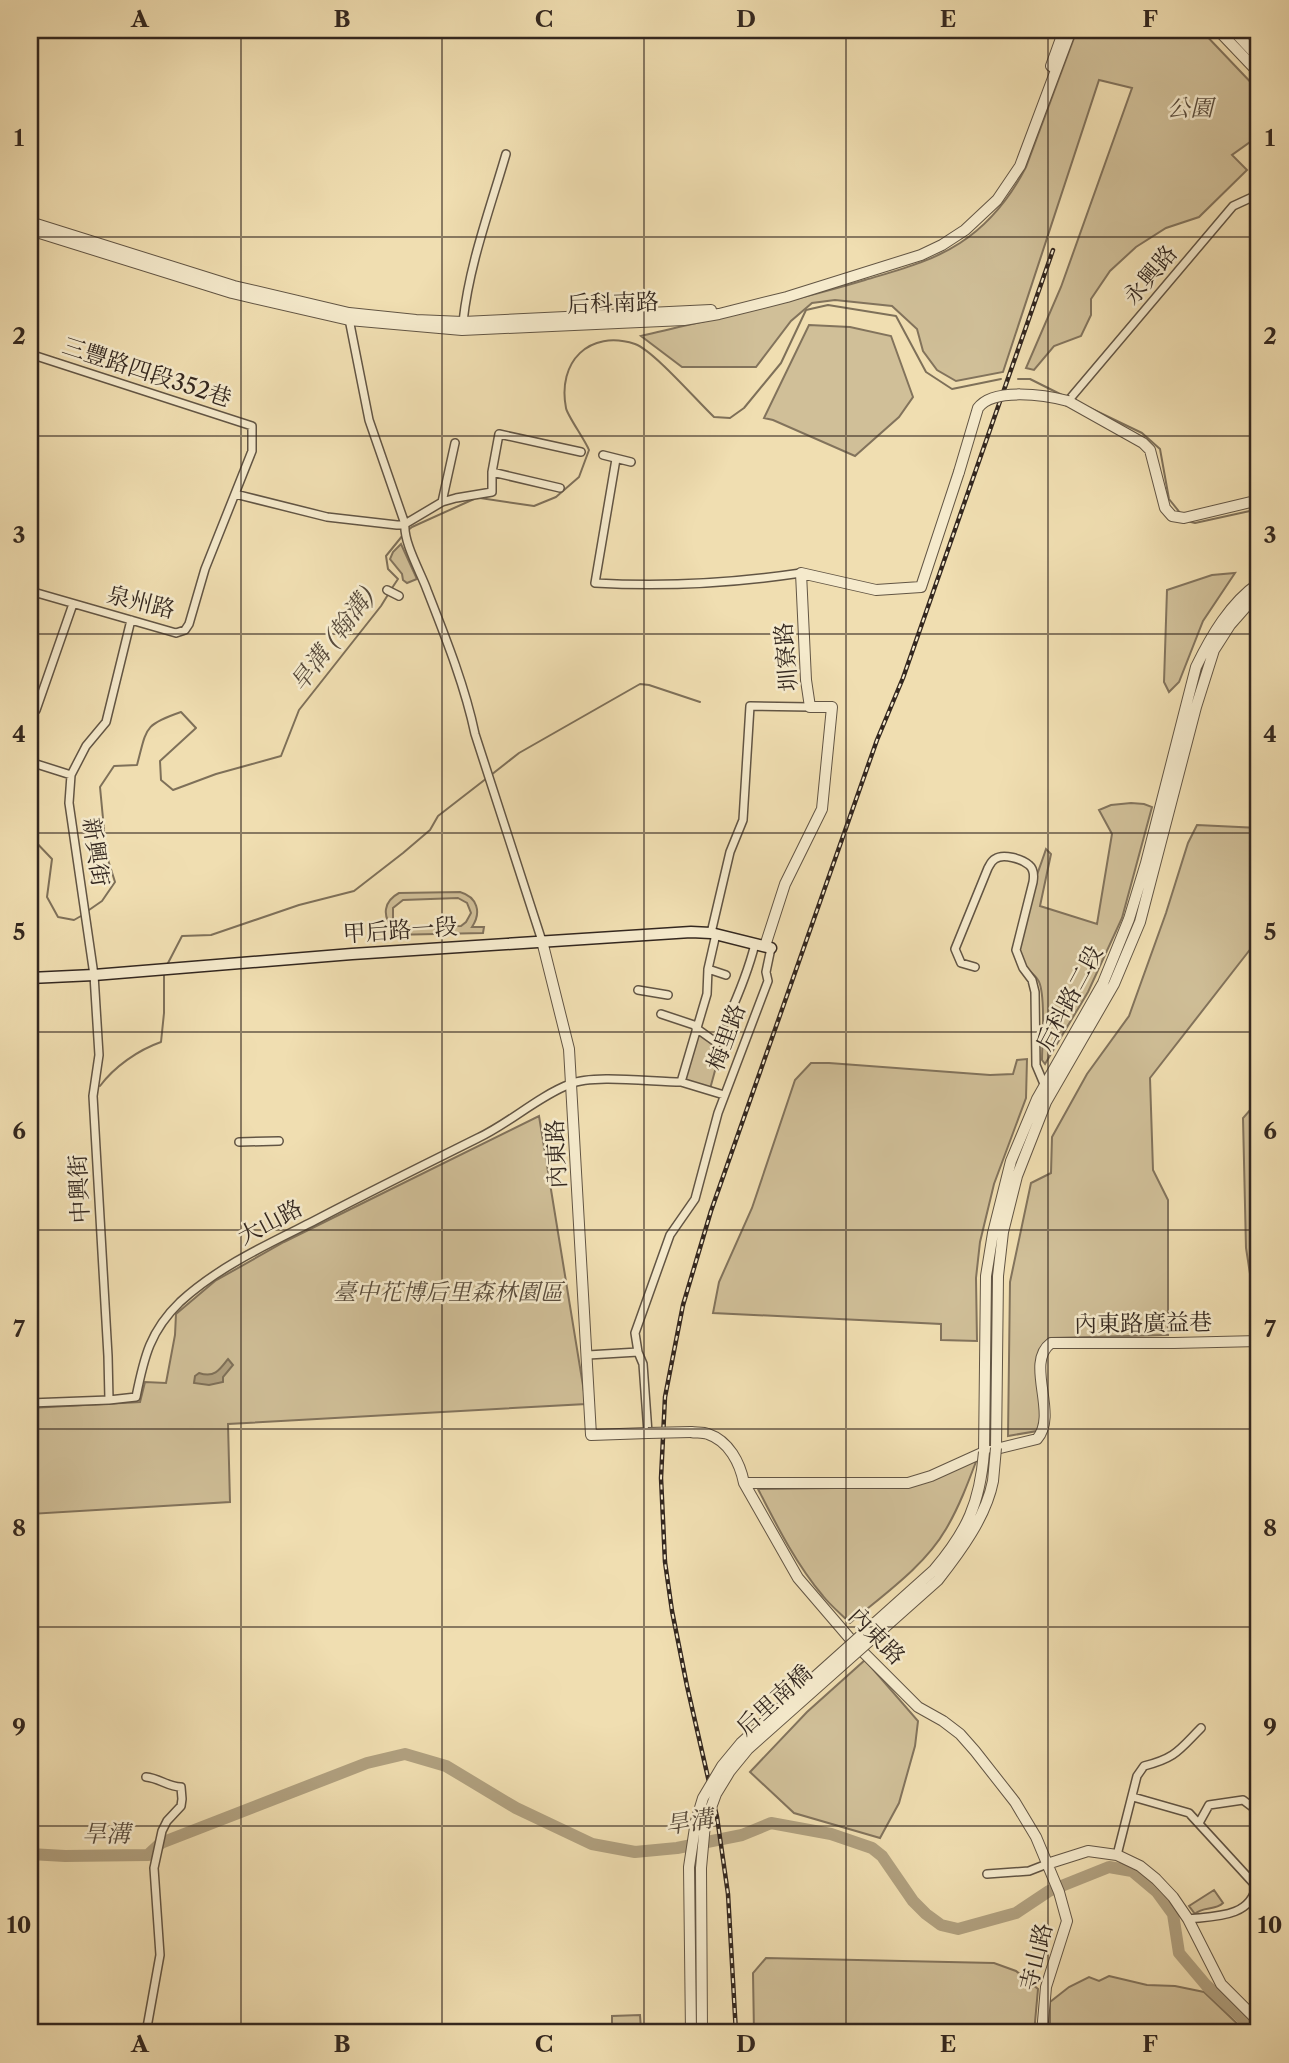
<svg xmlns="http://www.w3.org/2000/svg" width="1289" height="2063" font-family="'Libre Caslon Text','Noto Serif TC',serif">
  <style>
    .green { fill: #d0bf98; stroke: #82735c; stroke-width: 2; fill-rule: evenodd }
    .water { fill: #b0a07f; stroke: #7e7059; stroke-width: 2 }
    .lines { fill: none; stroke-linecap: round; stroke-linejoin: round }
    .stream { stroke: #7e7059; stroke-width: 2 }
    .river { stroke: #b0a07f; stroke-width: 12 }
    .minor-casing { stroke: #625544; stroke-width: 10 }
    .tertiary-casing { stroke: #625544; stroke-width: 12 }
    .secondary-casing { stroke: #33271f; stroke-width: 13 }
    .minor { stroke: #f5eacc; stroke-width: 7 }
    .tertiary { stroke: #f5eacc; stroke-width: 10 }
    .secondary { stroke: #f5eacc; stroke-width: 10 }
    .rail-casing { stroke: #33271f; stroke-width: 4.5 }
    .rail { stroke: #f5eacc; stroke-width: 2; stroke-dasharray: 5; stroke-linecap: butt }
    .tertiary-bridge-casing { stroke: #625544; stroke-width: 12; stroke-linecap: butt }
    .tertiary-bridge { stroke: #f5eacc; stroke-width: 10 }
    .grid { fill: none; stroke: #33271f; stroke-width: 2; stroke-opacity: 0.55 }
    .labels { text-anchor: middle; stroke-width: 5; stroke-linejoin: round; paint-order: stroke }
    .park-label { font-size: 23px; font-style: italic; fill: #5a4d3d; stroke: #f5eacc }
    .street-label { font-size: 23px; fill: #33271f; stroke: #f5eacc }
    .water-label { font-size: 24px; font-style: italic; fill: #584b3c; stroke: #f5eacc }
    .neatline { fill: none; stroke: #33271f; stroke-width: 2.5 }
    .grid-label { font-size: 23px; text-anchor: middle; font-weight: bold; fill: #33271f }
  </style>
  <rect width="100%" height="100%" fill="#f0deb1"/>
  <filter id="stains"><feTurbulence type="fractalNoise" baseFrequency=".00286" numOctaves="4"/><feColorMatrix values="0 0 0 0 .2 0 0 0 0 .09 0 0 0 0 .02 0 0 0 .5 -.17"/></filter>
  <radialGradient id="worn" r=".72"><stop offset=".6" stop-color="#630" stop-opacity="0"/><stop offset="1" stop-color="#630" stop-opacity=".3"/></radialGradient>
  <path class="green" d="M 1077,30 L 1201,30 L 1259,91 L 1259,138 L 1253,140 L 1232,155 L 1247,170 L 1199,217 L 1166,228 L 1136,247 L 1110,271 L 1091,299 L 1091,315 L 1081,336 L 1054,346 L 1034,370 L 1026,368 L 1061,287 L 1132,88 L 1099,80 L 1003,372 L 956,381 L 937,370 L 923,351 L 917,329 L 892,306 L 835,300 L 812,303 L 791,321 L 756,367 L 682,367 L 641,336 C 716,318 792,302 865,280 C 898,270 931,262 960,243 C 989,224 1010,198 1026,167 Z
    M 809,325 L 850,327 L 891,336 L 913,397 L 899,417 L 855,456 L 773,420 L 764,418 Z
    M 401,544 L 417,579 L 407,583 L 403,580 L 402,574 L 390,559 L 393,552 Z
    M 1235,573 L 1203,621 L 1179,682 L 1169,692 L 1164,682 L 1167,590 L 1212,575 Z
    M 1131,803 L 1144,804 L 1152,807 L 1122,918 L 1088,992 L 1045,1064 L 1042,1060 C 1042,1044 1046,992 1038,980 C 1033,972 1023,968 1020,960 C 1013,933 1037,877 1046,849 L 1051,854 L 1040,906 L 1097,924 L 1112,834 L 1099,810 L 1111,805 Z
    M 1197,825 L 1259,828 L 1259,938 L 1150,1078 L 1153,1170 L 1168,1200 L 1168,1335 L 1050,1338 L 1042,1346 L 1041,1421 L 1037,1431 L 1008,1436 L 1010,1282 L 1031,1183 L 1051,1173 L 1052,1137 L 1087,1074 L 1129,1016 L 1166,913 L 1188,843 Z
    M 460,892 C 477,897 482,912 472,927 L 484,927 L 483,933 L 390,935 L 389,930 L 394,929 C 381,916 384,901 399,893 ZM 458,898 L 467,903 L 471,913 L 466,922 L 461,926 L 404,927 L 398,925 L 393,918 L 393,908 L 403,900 Z
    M 698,1034 L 722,1048 L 713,1065 L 716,1067 L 710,1089 L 684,1080 Z
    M 1027,1059 L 1026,1098 L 994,1184 L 980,1242 L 976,1278 L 977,1341 L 941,1340 L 941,1324 L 713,1313 L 719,1282 L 752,1208 L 795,1080 L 811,1063 L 829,1063 L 990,1075 L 1013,1074 L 1017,1060 Z
    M 1259,1108 L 1259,1332 L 1254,1332 L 1255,1306 L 1246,1248 L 1243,1118 L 1251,1109 Z
    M 539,1116 L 586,1404 L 228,1424 L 230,1502 L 30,1514 L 30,1408 L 140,1402 L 145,1382 L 166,1383 L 175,1335 L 176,1314 L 215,1281 L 284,1242 Z
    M 977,1459 C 968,1483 959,1507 946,1529 C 924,1567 883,1595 850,1623 C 841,1614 831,1606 823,1596 C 796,1564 777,1526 758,1489 L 910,1487 Z
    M 865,1660 L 918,1721 L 915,1746 L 899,1803 L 880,1838 L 794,1813 L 750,1772 L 807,1712 Z
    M 1214,1890 L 1223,1903 C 1215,1911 1203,1906 1195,1914 L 1189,1906 Z
    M 766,1958 L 994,1963 L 1016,1971 L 1038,1989 L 1034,2033 L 754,2033 L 753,1973 Z
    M 1109,1976 L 1147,1985 L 1175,1986 L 1204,1992 L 1247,2033 L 1050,2033 L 1050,2002 L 1069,1987 L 1089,1977 L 1099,1981 Z
    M 640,2015 L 641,2030 L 612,2031 L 612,2016 Z"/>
  <path class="water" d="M 228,1359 L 233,1365 L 223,1377 L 223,1382 L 209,1385 L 194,1383 L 195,1376 L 199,1373 C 214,1378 219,1371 228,1359 Z"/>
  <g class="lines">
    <path class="stream" d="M 1018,379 L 1030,379 L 1062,395
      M 1090,408 L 1142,433 L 1160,449 L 1169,499 L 1181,514
      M 480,498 L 534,506 L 556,497 L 579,477 L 589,450 C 585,440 567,415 566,408 C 557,362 589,329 635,344 C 654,351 697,401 714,417 L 730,418 L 744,408 L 781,363 L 806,310 L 828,305 L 896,316 L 926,372 L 952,389 L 1001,379
      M 1187,521 L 1195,523 L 1259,509
      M 407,531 L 412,527 L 474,499
      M 392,588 L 398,579 L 388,569 L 386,556 L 403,535
      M 491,775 L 519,753 L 640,684 L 649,685 L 700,702
      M 30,836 L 52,859 L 47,897 L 58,917 L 74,920 L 81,916
      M 89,910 L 102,901 L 115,882 L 104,847 L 104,829 L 100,787 L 114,766 L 137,765 C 147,728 143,725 181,712 L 196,728 L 160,761 L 161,780 L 173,790 L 216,774 L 281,756 L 299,710 L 381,606 L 389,593
      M 167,965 L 182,936 L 211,935 L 299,905 L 354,891 L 403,853 L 430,830 L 438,816 L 487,778
      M 100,1086 C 114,1067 138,1050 161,1042 L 164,1013 L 164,973"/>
    <path class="river" d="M 30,1854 L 65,1856 L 148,1855 L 161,1843 L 367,1763 L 405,1754 L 446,1766 L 516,1808 L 592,1844 L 635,1852 L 677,1848 L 742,1835 L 771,1823 L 831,1834 L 872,1848 L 882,1856 L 913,1901 L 926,1914 L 941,1925 L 958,1929 L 1016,1913 L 1049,1891 L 1109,1867 L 1132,1871 L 1157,1892 L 1173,1914 L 1179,1953 L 1206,1985 L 1258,2033"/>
    <defs>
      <path id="minor" d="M 349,319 L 369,420 L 405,524 C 403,542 421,573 427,590 C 445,636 465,686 475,734 L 542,941
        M 463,322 C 469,265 490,209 506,154
        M 30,354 L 252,426 L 252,451 L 205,569 L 189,624 L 185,630 L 176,633 L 30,591
        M 1068,401 L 1233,206 L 1259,194
        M 603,455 L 631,462
        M 616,459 L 595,583 C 663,587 734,583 801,573
        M 492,472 L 560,488
        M 235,494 L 327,517 L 397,525 L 405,524 L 442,502 L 456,498 L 492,492 L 492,472 L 499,434 L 581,452
        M 442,502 L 455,443
        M 387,590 L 399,596
        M 36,710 L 73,604
        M 30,762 L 71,775
        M 711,933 L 730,852 L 743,820 L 750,706 L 810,707
        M 975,967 L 961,963 L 955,949 L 988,868 C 990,865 991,861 995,859 C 1003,853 1022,859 1029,865 C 1034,869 1034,876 1033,882 L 1016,950 L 1023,968 L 1032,980 L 1035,992 L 1036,1065 L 1044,1084
        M 708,969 L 726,975
        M 638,990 L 668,995
        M 661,1014 L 697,1026
        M 726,1022 C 738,996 748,972 755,944
        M 696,1028 L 717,1043
        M 681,1082 L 724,1095
        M 239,1142 L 279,1141
        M 588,1355 L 638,1352
        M 109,1400 L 108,1356 L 93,1096 L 99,1055 L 94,975 L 69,803 L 71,775 L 86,746 L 106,722 L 131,620
        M 30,1403 L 109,1400 L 136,1397 C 144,1357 150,1331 180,1302 C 218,1267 266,1245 312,1222 C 367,1193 422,1166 478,1138 C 510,1123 537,1097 570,1084 C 593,1074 653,1082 681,1082 L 707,994 L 708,969 L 716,934
        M 648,1433 L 643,1364 L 638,1352 L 635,1333 L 670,1235 L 695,1199 L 718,1113 L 768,981 L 766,972 L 771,948
        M 1133,1797 L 1189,1813 L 1256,1886 C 1251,1918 1213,1916 1188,1919
        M 1199,1823 L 1209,1805 L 1243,1800 L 1259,1812
        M 1117,1855 L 1137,1776 L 1144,1766 C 1176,1758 1179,1750 1201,1728
        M 987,1874 L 1029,1871 L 1047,1864
        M 146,2033 L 160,1955 L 154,1868 L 162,1831 L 167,1821 L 181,1806 L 182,1799 L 181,1787 C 168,1787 159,1778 146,1777"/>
      <path id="tertiary" d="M 1218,30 L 1259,73
        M 1233,30 L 1259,58
        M 1051,66 L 1064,30
        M 30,222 L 234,286 L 349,313 L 416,320 L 463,322 L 711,310
        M 30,230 L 232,293 L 349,320 L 462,330 L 684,320 L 719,314 L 787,297 L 921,255 L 942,245 L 965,230 L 997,200 L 1020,166 L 1071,30
        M 1068,401 L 1143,443 L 1150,450 L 1165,508 L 1172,516 L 1184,518 L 1259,500
        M 542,941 L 569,1049 L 591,1435 L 648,1433
        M 765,946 L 785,884 L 822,809 L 832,707 L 810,707 L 806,680 L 801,573 L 876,590 L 921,587 L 959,472
        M 691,1432 C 696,1433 703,1432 708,1434 C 729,1441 740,1463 744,1483 L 798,1578 L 852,1641 L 918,1707 L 943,1721 L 960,1734 L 975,1751 L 1015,1802 L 1036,1837 L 1059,1892 L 1067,1921 L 1046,1987 L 1042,2033
        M 996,1448 L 998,1276 L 1003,1232 L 1017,1176 L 1046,1102 L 1114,984 L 1140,922 L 1196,707 L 1214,650 L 1230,625 L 1259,592
        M 984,1452 L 986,1276 L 993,1233 L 1011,1161 L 1037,1099 L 1103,983 L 1129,919 L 1146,863 L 1196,667 C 1211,636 1230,603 1259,583
        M 744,1483 L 908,1483 L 931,1476 L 984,1452 L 1037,1439 C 1059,1414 1024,1363 1051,1343 L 1174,1343 L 1259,1341
        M 1047,1864 L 1088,1851 L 1117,1855 L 1140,1866 L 1156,1879 L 1173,1897 L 1188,1919 L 1221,1984 L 1259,2022"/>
      <path id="secondary" d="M 30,978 L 94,975 L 352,954 L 691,932 L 711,933 L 771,948"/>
    </defs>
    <use href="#minor" class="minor-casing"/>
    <use href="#tertiary" class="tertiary-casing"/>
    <use href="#secondary" class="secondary-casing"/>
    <use href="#minor" class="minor"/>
    <use href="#tertiary" class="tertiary"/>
    <use href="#secondary" class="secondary"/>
    <defs>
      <path id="rail" d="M 736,2033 L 728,1894 L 717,1817 L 687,1686 L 672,1611 L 665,1562 L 661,1478 L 665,1397 L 683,1305 L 711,1211 L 877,740 L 903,678 L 1053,250"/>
    </defs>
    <use href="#rail" class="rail-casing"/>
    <use href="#rail" class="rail"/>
    <defs>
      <path id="tertiary-bridge" d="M 959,472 L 978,408 C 993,387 1046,395 1068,401
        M 648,1433 L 691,1432
        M 691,2033 L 689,1867 L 696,1821 L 703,1798 L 722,1766 L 741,1743 L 934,1570 C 967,1531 980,1503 984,1452
        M 702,2033 L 701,1868 L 705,1824 L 716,1794 L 730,1771 L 748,1749 L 938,1580 C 960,1552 986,1517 993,1481 C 994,1470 995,1459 996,1448"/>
    </defs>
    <use href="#tertiary-bridge" class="tertiary-bridge-casing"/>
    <use href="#tertiary-bridge" class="tertiary-bridge"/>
  </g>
  <path class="grid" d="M 241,30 L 241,2033M 442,30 L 442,2033M 644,30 L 644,2033M 846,30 L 846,2033M 1048,30 L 1048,2033M 30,237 L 1259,237M 30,436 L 1259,436M 30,634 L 1259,634M 30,833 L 1259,833M 30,1032 L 1259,1032M 30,1230 L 1259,1230M 30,1429 L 1259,1429M 30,1627 L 1259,1627M 30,1826 L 1259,1826"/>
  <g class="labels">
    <g class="park-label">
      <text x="1190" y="116">公園</text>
      <text x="448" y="1300">臺中花博后里森林園區</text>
    </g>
    <g class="street-label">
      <text transform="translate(1150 275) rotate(-50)" y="8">永興路</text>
      <text transform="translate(613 303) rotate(-2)" y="8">后科南路</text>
      <text transform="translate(147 372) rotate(18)" y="8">三豐路四段352巷</text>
      <text transform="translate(141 602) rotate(14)" y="8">泉州路</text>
      <text transform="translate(786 657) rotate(-95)" y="8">圳寮路</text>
      <text transform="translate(96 852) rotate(82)" y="8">新興街</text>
      <text transform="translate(400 930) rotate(-4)" y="8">甲后路一段</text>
      <text transform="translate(1069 998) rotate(-62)" y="8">后科路二段</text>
      <text transform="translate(726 1037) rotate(-70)" y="8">梅里路</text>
      <text transform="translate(556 1154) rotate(-93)" y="8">內東路</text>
      <text transform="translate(79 1189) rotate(-93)" y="8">中興街</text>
      <text transform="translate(270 1222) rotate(-28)" y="8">大山路</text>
      <text transform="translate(1143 1323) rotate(-1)" y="8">內東路廣益巷</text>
      <text transform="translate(877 1636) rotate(46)" y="8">內東路</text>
      <text transform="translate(774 1700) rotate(-42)" y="8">后里南橋</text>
      <text transform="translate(1036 1957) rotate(-76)" y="8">寺山路</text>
    </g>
    <g class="water-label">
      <text transform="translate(333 639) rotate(-53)" y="8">旱溝 (翰溝)</text>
      <text transform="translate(689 1822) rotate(-9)" y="8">旱溝</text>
      <text x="106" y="1842">旱溝</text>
    </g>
  </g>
  <rect width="1289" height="2063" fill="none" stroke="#f0deb1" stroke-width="77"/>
  <rect x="38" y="38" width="1212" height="1986" class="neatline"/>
  <g class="grid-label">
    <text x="140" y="27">A</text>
    <text x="342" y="27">B</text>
    <text x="544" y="27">C</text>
    <text x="746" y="27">D</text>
    <text x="948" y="27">E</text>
    <text x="1150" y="27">F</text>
    <text x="19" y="146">1</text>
    <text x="1270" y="146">1</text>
    <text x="19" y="344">2</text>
    <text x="1270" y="344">2</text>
    <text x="19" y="543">3</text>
    <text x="1270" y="543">3</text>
    <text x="19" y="742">4</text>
    <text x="1270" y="742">4</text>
    <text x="19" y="940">5</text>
    <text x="1270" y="940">5</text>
    <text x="19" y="1139">6</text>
    <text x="1270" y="1139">6</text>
    <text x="19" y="1337">7</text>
    <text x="1270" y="1337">7</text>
    <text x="19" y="1536">8</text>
    <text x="1270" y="1536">8</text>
    <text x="19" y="1735">9</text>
    <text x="1270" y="1735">9</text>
    <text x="19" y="1933">10</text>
    <text x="1270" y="1933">10</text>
    <text x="140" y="2052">A</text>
    <text x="342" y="2052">B</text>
    <text x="544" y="2052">C</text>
    <text x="746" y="2052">D</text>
    <text x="948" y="2052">E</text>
    <text x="1150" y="2052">F</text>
  </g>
  <rect width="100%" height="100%" filter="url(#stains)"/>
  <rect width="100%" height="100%" fill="url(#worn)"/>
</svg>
